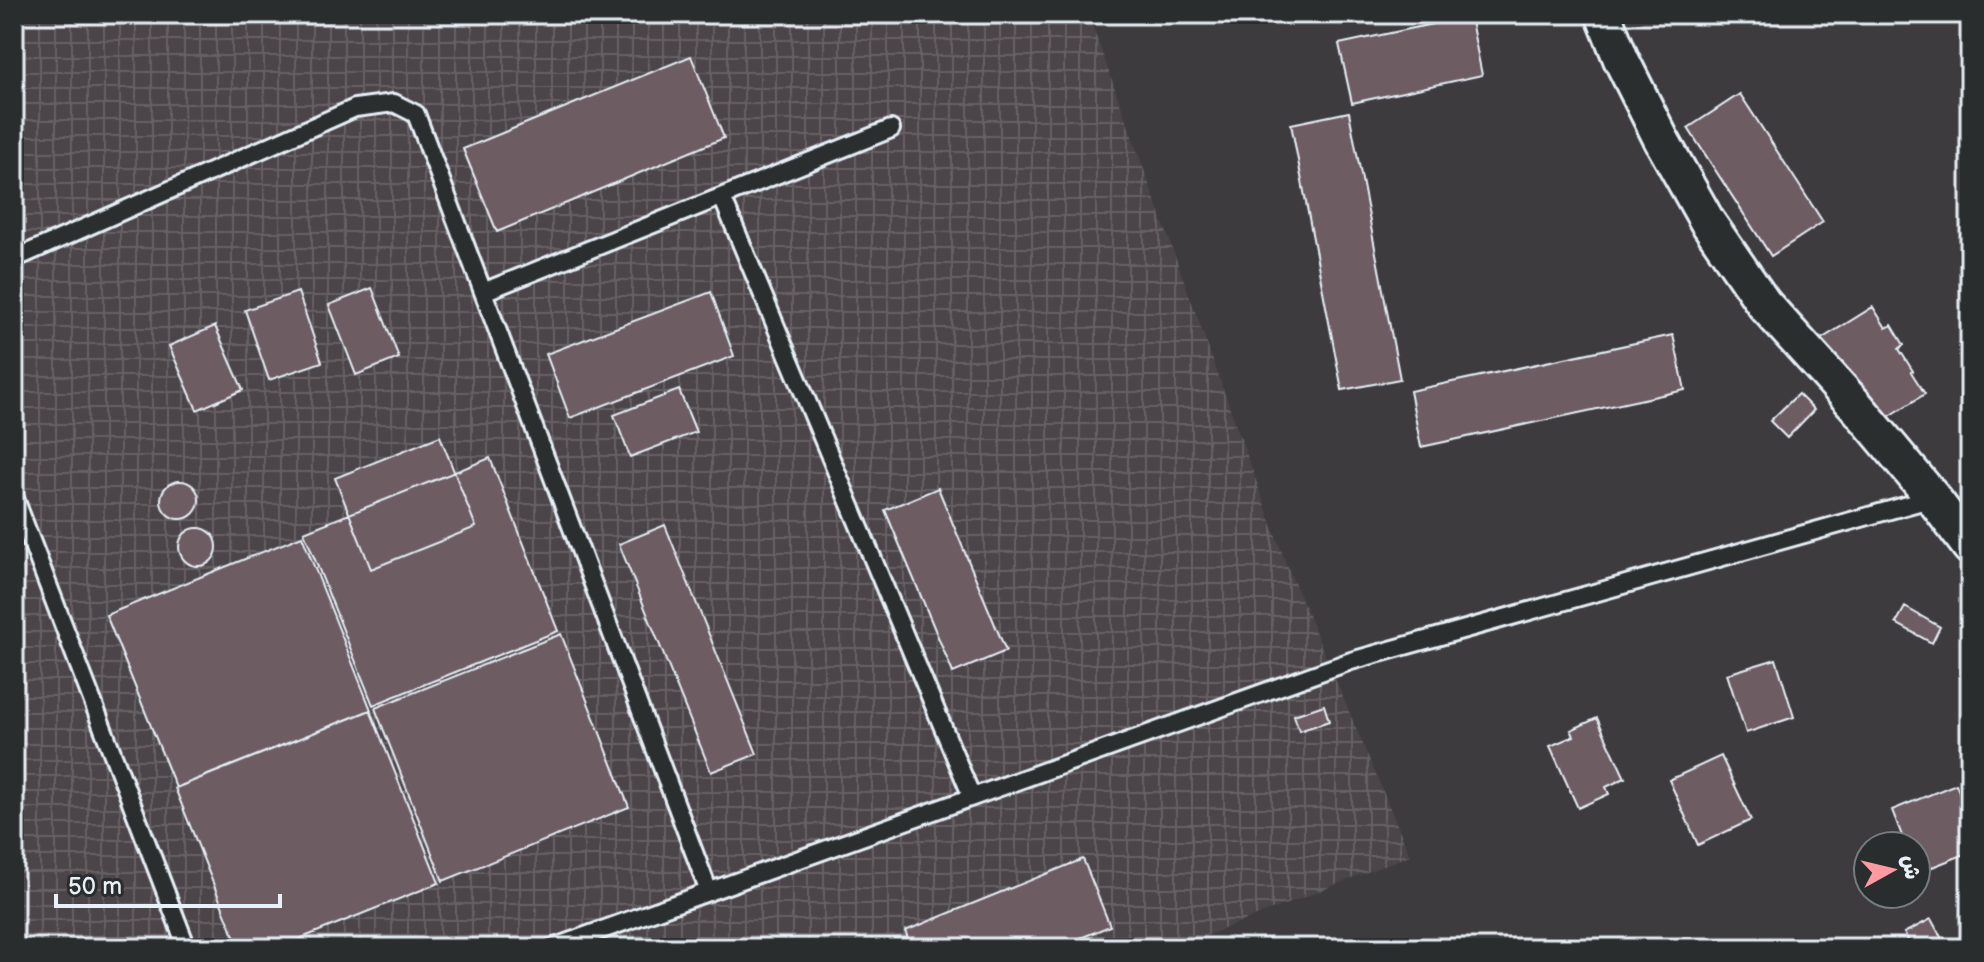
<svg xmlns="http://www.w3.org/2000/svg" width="1984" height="962" font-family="'Balsamiq Sans','Playpen Sans Arabic',sans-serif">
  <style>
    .industrial { fill: url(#industrial-grid) }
    .building { fill: #6d5b62; stroke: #e8f1f8; stroke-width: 2 }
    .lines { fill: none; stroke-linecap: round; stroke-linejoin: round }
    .service-casing { stroke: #e8f1f8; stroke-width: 22 }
    .minor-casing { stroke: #e8f1f8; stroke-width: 40 }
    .service { stroke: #2a2d2e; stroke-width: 16 }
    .minor { stroke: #2a2d2e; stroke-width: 34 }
  </style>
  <defs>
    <pattern id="industrial-grid" width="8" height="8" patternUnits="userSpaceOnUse" patternTransform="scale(2)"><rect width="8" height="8" fill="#4c4549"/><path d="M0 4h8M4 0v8" fill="none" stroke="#666064"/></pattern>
  </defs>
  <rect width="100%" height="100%" fill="#3e3b3e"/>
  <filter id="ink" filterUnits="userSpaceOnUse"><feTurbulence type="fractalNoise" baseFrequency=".0125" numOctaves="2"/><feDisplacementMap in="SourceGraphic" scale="16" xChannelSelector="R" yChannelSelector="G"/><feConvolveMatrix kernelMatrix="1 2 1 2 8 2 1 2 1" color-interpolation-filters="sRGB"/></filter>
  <g filter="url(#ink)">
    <path class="industrial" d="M 14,14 L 1088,14 L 1285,561 L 1410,855 L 1176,948 L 14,948 Z"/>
    <path class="building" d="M 1470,16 L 1482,75 L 1352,103 L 1339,44 Z
      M 691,56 L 724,138 L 497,232 L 463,149 Z
      M 1740,94 L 1823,222 L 1771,256 L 1688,128 Z
      M 1349,112 L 1400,379 L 1342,390 L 1291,124 Z
      M 372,288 L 399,358 L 356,375 L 329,305 Z
      M 298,292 L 322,362 L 269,380 L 245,310 Z
      M 711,292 L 734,356 L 570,418 L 546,354 Z
      M 1873,307 L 1886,328 L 1892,325 L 1904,345 L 1899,349 L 1913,371 L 1911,372 L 1925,394 L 1885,419 L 1871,397 L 1867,399 L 1850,371 L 1840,378 L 1818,341 Z
      M 215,326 L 243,390 L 197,410 L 169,346 Z
      M 1673,335 L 1685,390 L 1421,447 L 1410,391 Z
      M 679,390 L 696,432 L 630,457 L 614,415 Z
      M 1798,394 L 1814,410 L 1787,438 L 1770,421 Z
      M 440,436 L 476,527 L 371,569 L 335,478 Z
      M 490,458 L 558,631 L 373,705 L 304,532 Z
      M161 500a19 19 0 1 1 38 0a19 19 0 1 1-38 0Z
      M 938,488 L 1006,651 L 953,673 L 885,510 Z
      M 665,525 L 757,754 L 711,772 L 619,544 Z
      M179 547a19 19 0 1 1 38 0a19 19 0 1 1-38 0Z
      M 302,536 L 371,710 L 176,788 L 106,615 Z
      M 1905,607 L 1940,627 L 1932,643 L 1896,623 Z
      M 561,634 L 629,807 L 443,881 L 375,708 Z
      M 1776,659 L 1794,717 L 1746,733 L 1727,674 Z
      M 1324,705 L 1329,721 L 1299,731 L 1294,715 Z
      M 370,710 L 439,883 L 277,948 L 239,948 L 175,788 Z
      M 1597,718 L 1625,778 L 1606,787 L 1609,794 L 1578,808 L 1550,746 L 1574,736 L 1571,730 Z
      M 1721,756 L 1751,820 L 1698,845 L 1669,780 Z
      M 1956,784 L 1970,819 L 1970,852 L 1917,873 L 1916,846 L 1906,846 L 1892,810 Z
      M 1083,859 L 1110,926 L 1056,948 L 912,948 L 905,931 Z
      M 1931,919 L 1946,946 L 1942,948 L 1901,948 L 1900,946 L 1908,940 L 1904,933 Z"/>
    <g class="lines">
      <defs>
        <path id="service" d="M 722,197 L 972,797
          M 14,259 L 355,108 L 394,103 L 416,114 L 709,892
          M 483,292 L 891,129
          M 14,496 L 187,948
          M 552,948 L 1351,661 L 1933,498"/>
        <path id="minor" d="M 1603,14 L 1621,59 L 1661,139 L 1707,221 L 1764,304 L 1858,408 L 1933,498 L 1970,547"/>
      </defs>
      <use href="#service" class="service-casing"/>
      <use href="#minor" class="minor-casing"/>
      <use href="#service" class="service"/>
      <use href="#minor" class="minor"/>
    </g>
  </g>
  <rect width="1984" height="962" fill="none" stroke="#2a2d2e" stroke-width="48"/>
  <rect x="24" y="24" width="1936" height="914" fill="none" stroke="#e8f1f8" stroke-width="3" filter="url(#ink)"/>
  <g transform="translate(1892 870) rotate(82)"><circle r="38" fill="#2a2d2e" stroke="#767b7f" stroke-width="2"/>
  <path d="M0-6L14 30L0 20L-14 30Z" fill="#ff9aa2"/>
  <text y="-12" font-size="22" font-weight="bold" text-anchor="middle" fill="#e8f1f8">ش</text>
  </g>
  <path d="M56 894v12h224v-12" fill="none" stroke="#e8f1f8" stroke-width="4"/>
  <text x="68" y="894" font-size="24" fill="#e8f1f8" stroke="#2a2d2e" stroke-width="6" paint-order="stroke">50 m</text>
</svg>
